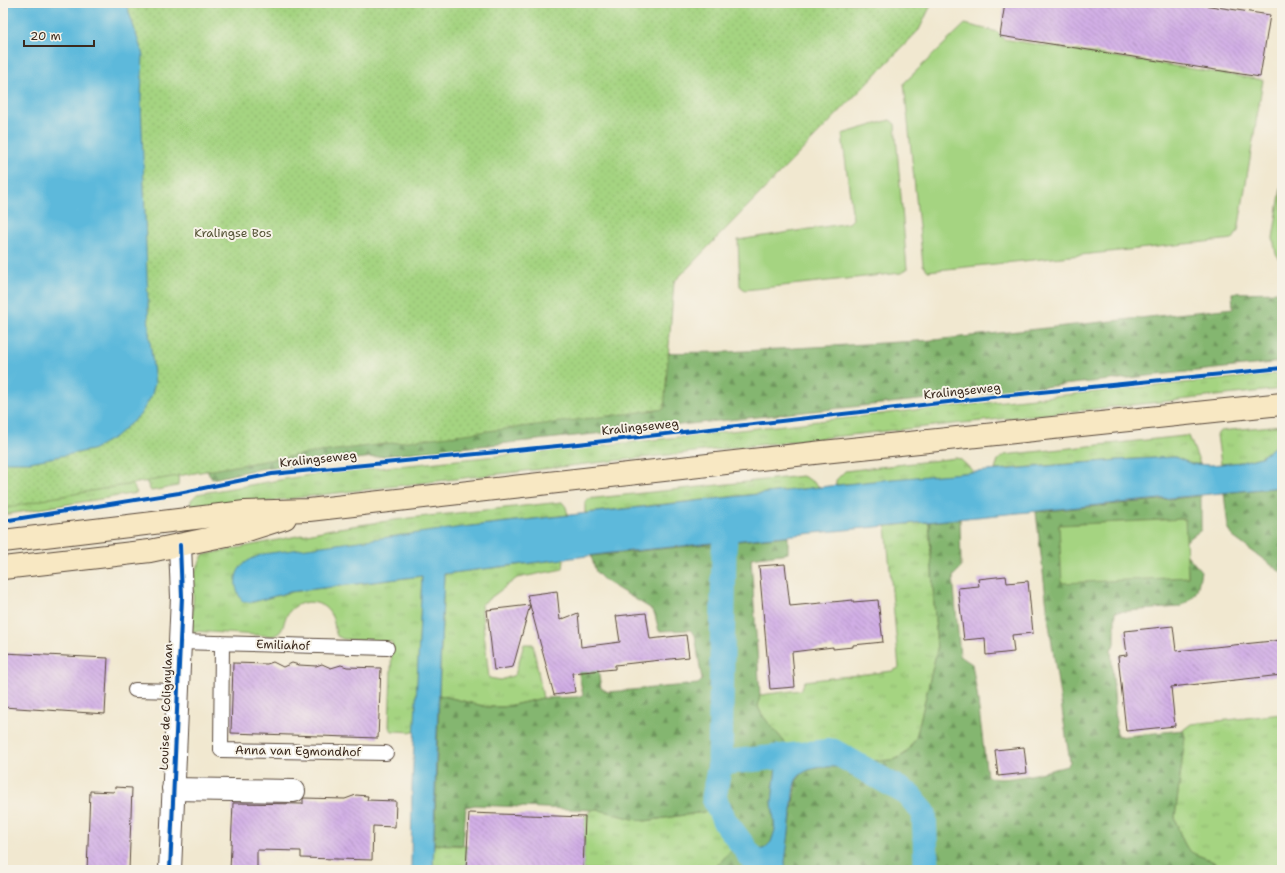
<svg xmlns="http://www.w3.org/2000/svg" width="1285" height="873" font-family="'Shantell Sans',sans-serif">
  <style>
    .grass { fill: url(#grass-tufts); stroke: #707f50 }
    .forest { fill: url(#forest-firs); stroke: #607046 }
    .park { fill: url(#park-dots); stroke: #707f50 }
    .garden { fill: #a5d481; stroke: #707f50 }
    .water { fill: #5db9db; stroke: #4c727c }
    .lines { fill: none; stroke-linecap: round; stroke-linejoin: round }
    .canal { stroke: #5db9db; stroke-width: 25 }
    .building { fill: url(#building-back-hatch) }
    .lane-casing { stroke: #564639; stroke-width: 16 }
    .street-casing { stroke: #564639; stroke-width: 24 }
    .secondary-casing { stroke: #564639; stroke-width: 24 }
    .lane { stroke: #fff; stroke-width: 14 }
    .street { stroke: #fff; stroke-width: 22 }
    .secondary { stroke: #f8e8c3; stroke-width: 22 }
    .cycleway-casing { stroke: #f7f3e8; stroke-width: 6 }
    .cycleway { stroke: #0057b8; stroke-width: 4 }
    .labels { text-anchor: middle; stroke-width: 4; stroke-linejoin: round; paint-order: stroke }
    .park-label { font-size: 12px; fill: #565437; stroke: #f7f3e8 }
    .street-label { font-size: 12px; fill: #3b2a1e; stroke: #f7f3e8 }
  </style>
  <defs>
    <pattern id="grass-tufts" width="24" height="20" patternUnits="userSpaceOnUse"><rect width="24" height="20" fill="#a5d481"/><path d="M3 7l-1-3M5 7V3M7 7l1-3M15 17l-1-3M17 17v-4M19 17l1-3" fill="none" stroke="#8fb66f"/></pattern>
    <pattern id="forest-firs" width="22" height="20" patternUnits="userSpaceOnUse"><rect width="22" height="20" fill="#84b66f"/><path d="M5 1l3.5 6h-7zM16 11l3.5 6h-7z" fill="#6d945b"/></pattern>
    <pattern id="park-dots" width="8" height="8" patternUnits="userSpaceOnUse"><rect width="8" height="8" fill="#a5d481"/><path d="M2 2h.1M6 6h.1" fill="none" stroke="#8fb66f" stroke-width="1.8" stroke-linecap="round"/></pattern>
    <pattern id="building-back-hatch" width="6" height="6" patternUnits="userSpaceOnUse"><rect width="6" height="6" fill="#d2afe6"/><path d="M-1 5l2 2M0 0l6 6M5-1l2 2" fill="none" stroke="#ac8fba"/></pattern>
  </defs>
  <rect width="100%" height="100%" fill="#f7f3e8"/>
  <filter id="ink" filterUnits="userSpaceOnUse"><feTurbulence type="fractalNoise" baseFrequency=".025" numOctaves="2"/><feDisplacementMap in="SourceGraphic" scale="8" xChannelSelector="R" yChannelSelector="G"/><feConvolveMatrix kernelMatrix="1 2 1 2 8 2 1 2 1" color-interpolation-filters="sRGB"/></filter>
  <filter id="wash" filterUnits="userSpaceOnUse"><feTurbulence type="fractalNoise" baseFrequency=".012" numOctaves="4" result="noise"/><feDisplacementMap in="SourceGraphic" scale="16" xChannelSelector="R" yChannelSelector="G"/><feGaussianBlur stdDeviation="0.9" result="paint"/><feColorMatrix in="noise" values="0 0 0 0 0 0 0 0 0 0 0 0 0 0 0 0 0 1.4 0 .05"/><feComposite in="paint" operator="in"/></filter>
  <g filter="url(#wash)">
    <rect width="100%" height="100%" fill="#f1e8d0"/>
    <path class="grass" d="M 1282,373 L 1282,389 C 918,428 554,465 191,511 L 190,509 L 191,500 L 197,494 L 309,475 L 635,442 L 915,410 Z
      M 1282,425 L 1282,441 L 1261,457 L 1242,462 L 1221,464 L 1217,435 L 1220,431 Z
      M 1184,436 L 1189,436 L 1200,464 L 1192,464 L 1175,457 L 1118,460 L 995,470 L 998,460 L 1004,455 Z
      M 180,442 L 178,486 L 151,491 L 137,464 Z
      M 956,458 L 960,459 L 974,472 L 836,485 L 836,480 L 845,471 Z
      M 126,471 L 137,493 L 3,515 L 3,486 Z
      M 802,476 L 807,478 L 820,487 L 585,513 L 585,502 L 587,499 Z
      M 562,502 L 566,507 L 568,515 L 463,527 L 253,602 L 290,592 L 422,576 L 415,732 L 392,731 L 389,727 L 392,642 L 343,639 L 337,636 C 334,629 335,621 331,615 C 323,599 300,598 289,612 C 281,622 287,631 273,636 L 192,631 L 194,574 L 203,555 L 332,529 L 409,518 Z
      M 929,522 L 937,650 L 916,738 L 905,754 L 894,760 L 873,761 L 870,758 L 820,751 L 791,750 L 762,715 L 758,707 L 760,695 L 801,690 L 805,681 L 892,671 L 899,668 L 886,526 Z
      M 564,559 L 563,569 L 517,578 L 481,605 L 489,678 L 501,680 L 515,675 L 524,644 L 533,644 L 543,698 L 504,707 L 487,707 L 439,695 L 444,574 Z
      M 1282,714 L 1282,870 L 1218,870 L 1214,862 L 1190,852 L 1187,849 L 1175,823 L 1175,817 L 1185,737 L 1183,730 L 1191,724 Z
      M 596,808 L 633,819 L 645,821 L 704,812 L 710,813 L 736,845 L 713,870 L 583,870 L 585,817 L 591,810 Z
      M 434,844 L 467,846 L 467,867 L 458,870 L 433,870 Z"/>
    <path class="forest" d="M 1282,292 L 1282,362 L 260,469 L 212,479 L 201,461 L 638,353 L 727,352 L 934,340 L 1233,308 L 1232,293 Z
      M 1282,487 L 1282,573 L 1233,537 L 1228,527 L 1224,493 Z
      M 1201,496 L 1201,530 L 1186,541 L 1185,519 L 1060,525 L 1062,582 L 1188,577 L 1187,555 L 1201,571 C 1197,592 1198,596 1179,607 L 1115,612 L 1115,644 L 1111,649 L 1117,737 L 1183,730 L 1185,737 L 1175,817 C 1176,824 1184,847 1190,851 C 1198,858 1215,857 1218,870 L 786,870 L 785,862 L 796,781 L 801,775 L 805,771 L 820,767 L 871,766 L 873,761 L 894,760 L 905,754 L 916,738 L 937,650 L 929,522 L 960,519 L 961,568 L 953,576 L 960,656 L 972,664 L 977,693 L 987,776 C 999,785 1051,770 1067,766 L 1070,762 L 1049,624 L 1036,512 Z
      M 788,536 L 788,553 L 751,558 L 760,695 L 758,707 L 762,715 L 791,750 L 783,757 L 776,767 L 772,802 L 775,830 L 771,842 L 765,848 L 760,850 L 751,846 L 736,845 L 737,851 L 752,870 L 713,870 L 736,845 L 710,813 L 704,812 L 645,821 L 633,819 L 596,809 L 591,810 L 475,805 L 466,807 L 463,845 L 434,844 L 439,695 L 487,707 L 504,707 L 543,698 L 576,697 L 583,695 L 574,649 L 594,646 L 601,688 L 608,692 L 698,684 L 702,680 L 695,635 L 690,630 L 659,631 L 655,615 L 650,608 L 605,581 L 596,572 L 591,556 Z"/>
    <path class="park" d="M 3,3 L 932,3 L 919,30 L 674,282 L 664,409 L 304,454 L 51,498 L 3,509 Z"/>
    <path class="garden" d="M 965,24 L 998,32 L 1003,39 L 1263,80 L 1238,231 L 1233,239 L 928,271 L 923,265 L 904,83 Z
      M 890,120 L 895,124 L 907,269 L 901,273 L 745,290 L 740,286 L 738,240 L 849,223 L 853,219 L 842,134 Z
      M 1282,182 L 1282,261 L 1276,254 L 1273,238 Z
      M 1185,519 L 1188,577 L 1062,583 L 1059,525 Z"/>
    <path class="water" d="M 3,3 L 126,3 L 143,55 L 141,99 L 149,332 L 155,383 L 151,397 L 140,415 L 115,437 L 92,450 L 30,462 L 3,462 Z
      M 1282,441 L 1282,487 L 611,553 L 444,574 L 436,755 L 433,870 L 411,870 L 412,786 L 422,576 L 290,592 L 253,602 L 243,602 C 233,589 232,570 248,561 C 253,558 258,556 263,554 L 463,527 L 892,479 L 1118,460 L 1175,457 L 1192,464 L 1211,465 L 1242,462 L 1261,457 Z
      M 791,750 C 808,751 863,750 873,761 L 871,766 C 857,771 841,766 826,767 C 816,767 802,770 796,780 C 793,786 793,797 792,804 C 790,824 788,843 785,862 L 786,870 L 752,870 L 737,851 L 736,845 L 741,844 L 760,850 L 765,848 L 771,842 L 775,830 L 772,802 L 776,767 L 783,757 Z"/>
    <g class="lines">
      <path class="canal" d="M 727,516 L 724,551 L 720,763 L 833,751 L 908,794 L 924,813 L 926,861 L 929,870
        M 720,763 L 714,798 L 724,820 L 761,870"/>
    </g>
    <g id="blocks">
      <path class="building" d="M 1005,3 L 1190,3 L 1270,15 L 1260,77 L 1000,36 Z
        M 785,564 L 790,606 L 853,600 L 853,602 L 878,600 L 883,642 L 853,645 L 853,647 L 833,649 L 833,647 L 792,652 L 795,687 L 770,689 L 759,566 Z
        M 1006,576 L 1007,583 L 1028,581 L 1033,633 L 1012,635 L 1014,652 L 986,655 L 985,638 L 964,640 L 958,588 L 979,586 L 978,579 Z
        M 557,591 L 560,620 L 578,613 L 581,647 L 620,642 L 616,616 L 646,613 L 650,639 L 686,635 L 689,657 L 615,665 L 615,669 L 572,673 L 575,692 L 554,695 L 530,605 L 513,667 L 494,670 L 487,610 L 530,605 L 527,595 Z
        M 1173,626 L 1176,651 L 1282,640 L 1282,675 L 1171,687 L 1175,726 L 1126,731 L 1118,656 L 1127,655 L 1124,631 Z
        M 3,653 L 108,658 L 105,714 L 3,707 Z
        M 273,662 L 283,667 L 292,663 L 299,665 L 316,666 L 322,664 L 331,668 L 341,665 L 347,667 L 381,668 L 378,738 L 231,733 L 233,663 L 267,664 Z
        M 1024,747 L 1027,773 L 998,776 L 995,750 Z
        M 115,787 L 132,788 L 129,870 L 87,870 L 90,791 L 114,792 Z
        M 356,795 L 368,796 L 367,800 L 396,801 L 395,827 L 373,826 L 372,860 L 301,858 L 301,851 L 257,850 L 257,870 L 230,870 L 233,803 L 303,804 L 303,799 L 304,798 L 345,799 Z
        M 469,813 L 585,817 L 583,870 L 466,870 Z"/>
    </g>
  </g>
  <g filter="url(#ink)">
    <use href="#blocks" fill-opacity="0" stroke="#564639" stroke-width="1"/>
    <g class="lines">
      <defs>
        <path id="lane" d="M 179,642 L 387,648
          M 222,643 L 221,750 L 386,753
          M 135,690 L 177,691"/>
        <path id="street" d="M 173,789 L 294,791
          M 170,870 L 182,597 L 180,545"/>
        <path id="secondary" d="M 3,541 L 245,512 L 309,510 L 823,452 L 1282,404
          M 3,568 L 150,551 L 241,532 L 285,518"/>
      </defs>
      <use href="#lane" class="lane-casing"/>
      <use href="#street" class="street-casing"/>
      <use href="#secondary" class="secondary-casing"/>
      <use href="#lane" class="lane"/>
      <use href="#street" class="street"/>
      <use href="#secondary" class="secondary"/>
      <defs>
        <path id="cycleway" d="M 3,521 L 179,493 L 272,474 L 578,444 L 1001,396 L 1282,368
          M 170,870 L 182,597 L 180,545"/>
      </defs>
      <use href="#cycleway" class="cycleway-casing"/>
      <use href="#cycleway" class="cycleway"/>
    </g>
  </g>
  <g class="labels">
    <g class="park-label">
      <text x="233" y="237">Kralingse Bos</text>
    </g>
    <g class="street-label">
      <text transform="translate(962 391) rotate(-6)" y="4">Kralingseweg</text>
      <text transform="translate(640 427) rotate(-6)" y="4">Kralingseweg</text>
      <text transform="translate(318 459) rotate(-6)" y="4">Kralingseweg</text>
      <text transform="translate(283 645) rotate(2)" y="4">Emiliahof</text>
      <text transform="translate(166 707) rotate(-88)" y="4">Louise de Colignylaan</text>
      <text transform="translate(298 751) rotate(1)" y="4">Anna van Egmondhof</text>
    </g>
  </g>
  <rect width="1285" height="873" fill="none" stroke="#f7f3e8" stroke-width="16"/>
  <path d="M24 40v6h70v-6" fill="none" stroke="#3b2a1e" stroke-width="2"/>
  <text x="30" y="40" font-size="12" fill="#3b2a1e" stroke="#f7f3e8" stroke-width="3" paint-order="stroke">20 m</text>
</svg>
